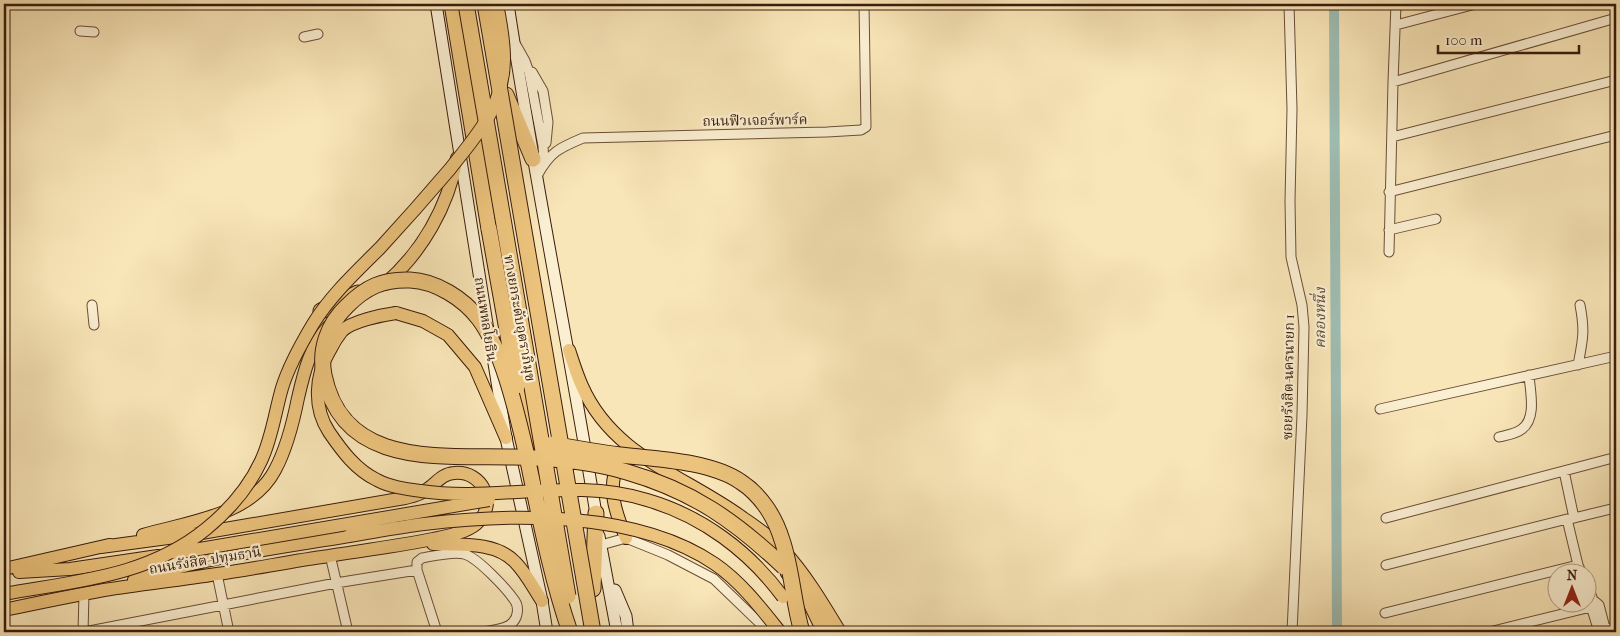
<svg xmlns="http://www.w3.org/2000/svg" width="1620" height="636" font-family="'IM FELL French Canon','Noto Serif Thai',serif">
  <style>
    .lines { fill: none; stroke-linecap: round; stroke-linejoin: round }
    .canal { stroke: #9ebeb4; stroke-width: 10 }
    .street-casing { stroke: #6a4e37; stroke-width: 11 }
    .secondary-casing { stroke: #3b1c0c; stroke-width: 13 }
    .primary-casing { stroke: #3b1c0c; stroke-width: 14 }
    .highway-casing { stroke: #3b1c0c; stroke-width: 17 }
    .street { stroke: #fbefd1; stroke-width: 9 }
    .secondary { stroke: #fbefd1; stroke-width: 11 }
    .primary { stroke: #ecc37c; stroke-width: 12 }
    .highway { stroke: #ecc37c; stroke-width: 15 }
    .primary-bridge-casing { stroke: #3b1c0c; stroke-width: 14; stroke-linecap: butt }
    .highway-bridge-casing { stroke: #3b1c0c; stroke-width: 17; stroke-linecap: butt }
    .primary-bridge { stroke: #ecc37c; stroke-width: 12 }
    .highway-bridge { stroke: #ecc37c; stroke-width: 15 }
    .labels { text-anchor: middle; stroke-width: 4.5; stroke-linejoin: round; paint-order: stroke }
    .street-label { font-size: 14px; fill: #3b1c0c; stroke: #fbefd1 }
    .water-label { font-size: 15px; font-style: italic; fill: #594d3e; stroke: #fbefd1 }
  </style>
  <rect width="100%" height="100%" fill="#f9e6b8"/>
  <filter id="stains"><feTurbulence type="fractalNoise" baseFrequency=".004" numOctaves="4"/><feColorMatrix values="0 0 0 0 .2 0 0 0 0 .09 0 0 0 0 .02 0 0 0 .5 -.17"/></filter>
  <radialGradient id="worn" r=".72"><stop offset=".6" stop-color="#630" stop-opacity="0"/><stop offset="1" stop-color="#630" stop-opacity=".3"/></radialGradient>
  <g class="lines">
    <path class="canal" d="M 1334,4 L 1337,632"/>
    <defs>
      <path id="street" d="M 1289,4 L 1292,109 L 1290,201 L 1291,257 L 1302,305 L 1304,327 L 1302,415 L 1292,632
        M 1396,25 L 1476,4
        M 80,31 L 94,32
        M 304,37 L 318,34
        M 516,45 L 525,61 L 529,72 L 543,146 L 544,163
        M 532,72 L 543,91 L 548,122 L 546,143
        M 1393,82 L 1616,18
        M 1392,137 L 1616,80
        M 537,176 C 550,152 559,148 583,138 L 827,132 L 861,130 L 866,127 L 864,4
        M 1389,192 L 1616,135
        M 1389,230 L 1436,219
        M 1389,252 L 1393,82 L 1396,4
        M 92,305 L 94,325
        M 1578,365 C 1583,339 1585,331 1580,305
        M 1380,409 L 1616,356
        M 1499,437 C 1507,435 1516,434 1522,429 C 1537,418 1530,391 1529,375
        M 1564,471 L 1574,518
        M 1386,518 L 1609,459
        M 1570,519 L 1611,509
        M 601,545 L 626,538 L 668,555 L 714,579 L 769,632
        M 330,555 L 348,632
        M 1386,565 L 1567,519 L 1578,565 L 1582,574
        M 417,570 L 437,632
        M 217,574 L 229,632
        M 1588,587 L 1593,600 L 1599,605 L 1606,632
        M 1592,603 L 1591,606 L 1599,632
        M 1385,613 L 1578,565
        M 1600,631 L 1616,627
        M 83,632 L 84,594
        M 84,632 L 336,583 L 417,570 L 417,562 L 422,558 C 433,556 454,551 464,554 C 477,557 507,589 515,601 C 519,607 518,617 513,622 C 508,629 492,630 484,632
        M 1489,632 L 1599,605"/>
      <path id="secondary" d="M 436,4 L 488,330
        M 508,4 C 534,176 569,347 597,520
        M 492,351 L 506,438 L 542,601 L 547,632
        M 599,536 L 617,632
        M 615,590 L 626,616 L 628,632"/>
      <path id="primary" d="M 385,284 C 422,252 448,207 457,158
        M 396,313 L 423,321 L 448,335 L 475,367 L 506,438
        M 569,350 C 573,362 577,375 582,386 C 613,457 686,476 743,518 C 755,526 774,540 784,551 C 806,575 823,604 840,632
        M 619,462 C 606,487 616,514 626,538
        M 143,535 C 187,522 251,516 275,470 C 287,448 293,423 298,398 C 304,372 310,346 329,326
        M 433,544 C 459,545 495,541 515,562 C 526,573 534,589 542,601
        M 4,569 L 109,545
        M 19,572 L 70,569 L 158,556
        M 134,580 C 204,557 277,548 349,536
        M 4,610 C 37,603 71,596 104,590 C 142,584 179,580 217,574 C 254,569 291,561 329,556 C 364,550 399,546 433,539 C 447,536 465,533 476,524 C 499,505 483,470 454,473 C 441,474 436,484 426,490 C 419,495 413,496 405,498 L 190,535 L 101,547"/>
      <path id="highway" d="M 452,4 L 489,229
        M 506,95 L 533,159
        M 321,311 L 358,293
        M 521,367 L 542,498
        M 788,572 L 809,599 L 825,632
        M 593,589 L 596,513"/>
    </defs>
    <use href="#street" class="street-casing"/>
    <use href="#secondary" class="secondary-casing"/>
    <use href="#primary" class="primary-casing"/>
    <use href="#highway" class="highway-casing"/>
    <use href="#street" class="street"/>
    <use href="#secondary" class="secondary"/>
    <use href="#primary" class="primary"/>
    <use href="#highway" class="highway"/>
    <defs>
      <path id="primary-bridge" d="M 396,313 C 382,315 352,321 342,331 C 338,336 333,344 330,350 C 315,375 313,408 329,432 C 342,451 356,470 377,480 C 390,487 406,489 421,491 C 495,502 573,477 647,500 C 702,516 749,551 783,597
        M 349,536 C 374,532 399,527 424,524 C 514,513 637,511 715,564 C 741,582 760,607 780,632
        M 176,553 L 489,500
        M 4,594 C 76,581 147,577 206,529 C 228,511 249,487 261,461 C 272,438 275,412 282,388 C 289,365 301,344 313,324 C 331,295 356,272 380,248 C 404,222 427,196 450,169 C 464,151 479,134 490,114 C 510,76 505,44 497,4"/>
      <path id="highway-bridge" d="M 466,4 L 568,596
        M 485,4 L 593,632
        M 489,229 L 517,386
        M 552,444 C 574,448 597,452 620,455 C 656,459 711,461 741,482 C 761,495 775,517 782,540 C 792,569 793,602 802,632
        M 570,632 C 550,574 539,513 526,452 C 517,414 503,351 479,319 C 464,299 436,281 410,280 C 383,279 366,287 347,306 C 328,324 319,349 324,375 C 343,469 442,455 514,457 C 553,458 591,461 627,472 C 693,491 735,521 784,567"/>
    </defs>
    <use href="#primary-bridge" class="primary-bridge-casing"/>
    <use href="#highway-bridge" class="highway-bridge-casing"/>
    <use href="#primary-bridge" class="primary-bridge"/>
    <use href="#highway-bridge" class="highway-bridge"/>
  </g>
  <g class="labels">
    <g class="street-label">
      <text transform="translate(755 120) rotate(-1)" y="5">ถนนฟิวเจอร์พาร์ค</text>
      <text transform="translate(520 318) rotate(80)" y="5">ทางยกระดับอุตราภิมุข</text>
      <text transform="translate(486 319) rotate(81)" y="5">ถนนพหลโยธิน</text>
      <text transform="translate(1288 377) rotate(-89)" y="5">ซอยรังสิต-นครนายก 1</text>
      <text transform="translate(205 560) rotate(-9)" y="5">ถนนรังสิต-ปทุมธานี</text>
    </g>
    <g class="water-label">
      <text transform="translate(1320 318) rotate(-90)" y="5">คลองหนึ่ง</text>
    </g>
  </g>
  <rect width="1620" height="636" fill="none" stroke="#f9e6b8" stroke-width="20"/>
  <rect x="5" y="5" width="1610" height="626" fill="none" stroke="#3b1c0c" stroke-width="2.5"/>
  <rect x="10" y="10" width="1600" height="616" fill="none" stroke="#3b1c0c"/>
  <g transform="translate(1572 588)"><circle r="24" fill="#fbefd1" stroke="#ae9b82"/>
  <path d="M0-4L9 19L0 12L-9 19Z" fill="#8f2418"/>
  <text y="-8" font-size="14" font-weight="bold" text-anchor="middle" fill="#3b1c0c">N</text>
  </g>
  <path d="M1438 45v8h141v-8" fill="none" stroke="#3b1c0c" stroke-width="2.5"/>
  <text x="1445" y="45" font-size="15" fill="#3b1c0c" stroke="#fbefd1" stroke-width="4" paint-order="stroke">100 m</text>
  <rect width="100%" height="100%" filter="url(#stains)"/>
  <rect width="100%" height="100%" fill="url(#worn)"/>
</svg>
